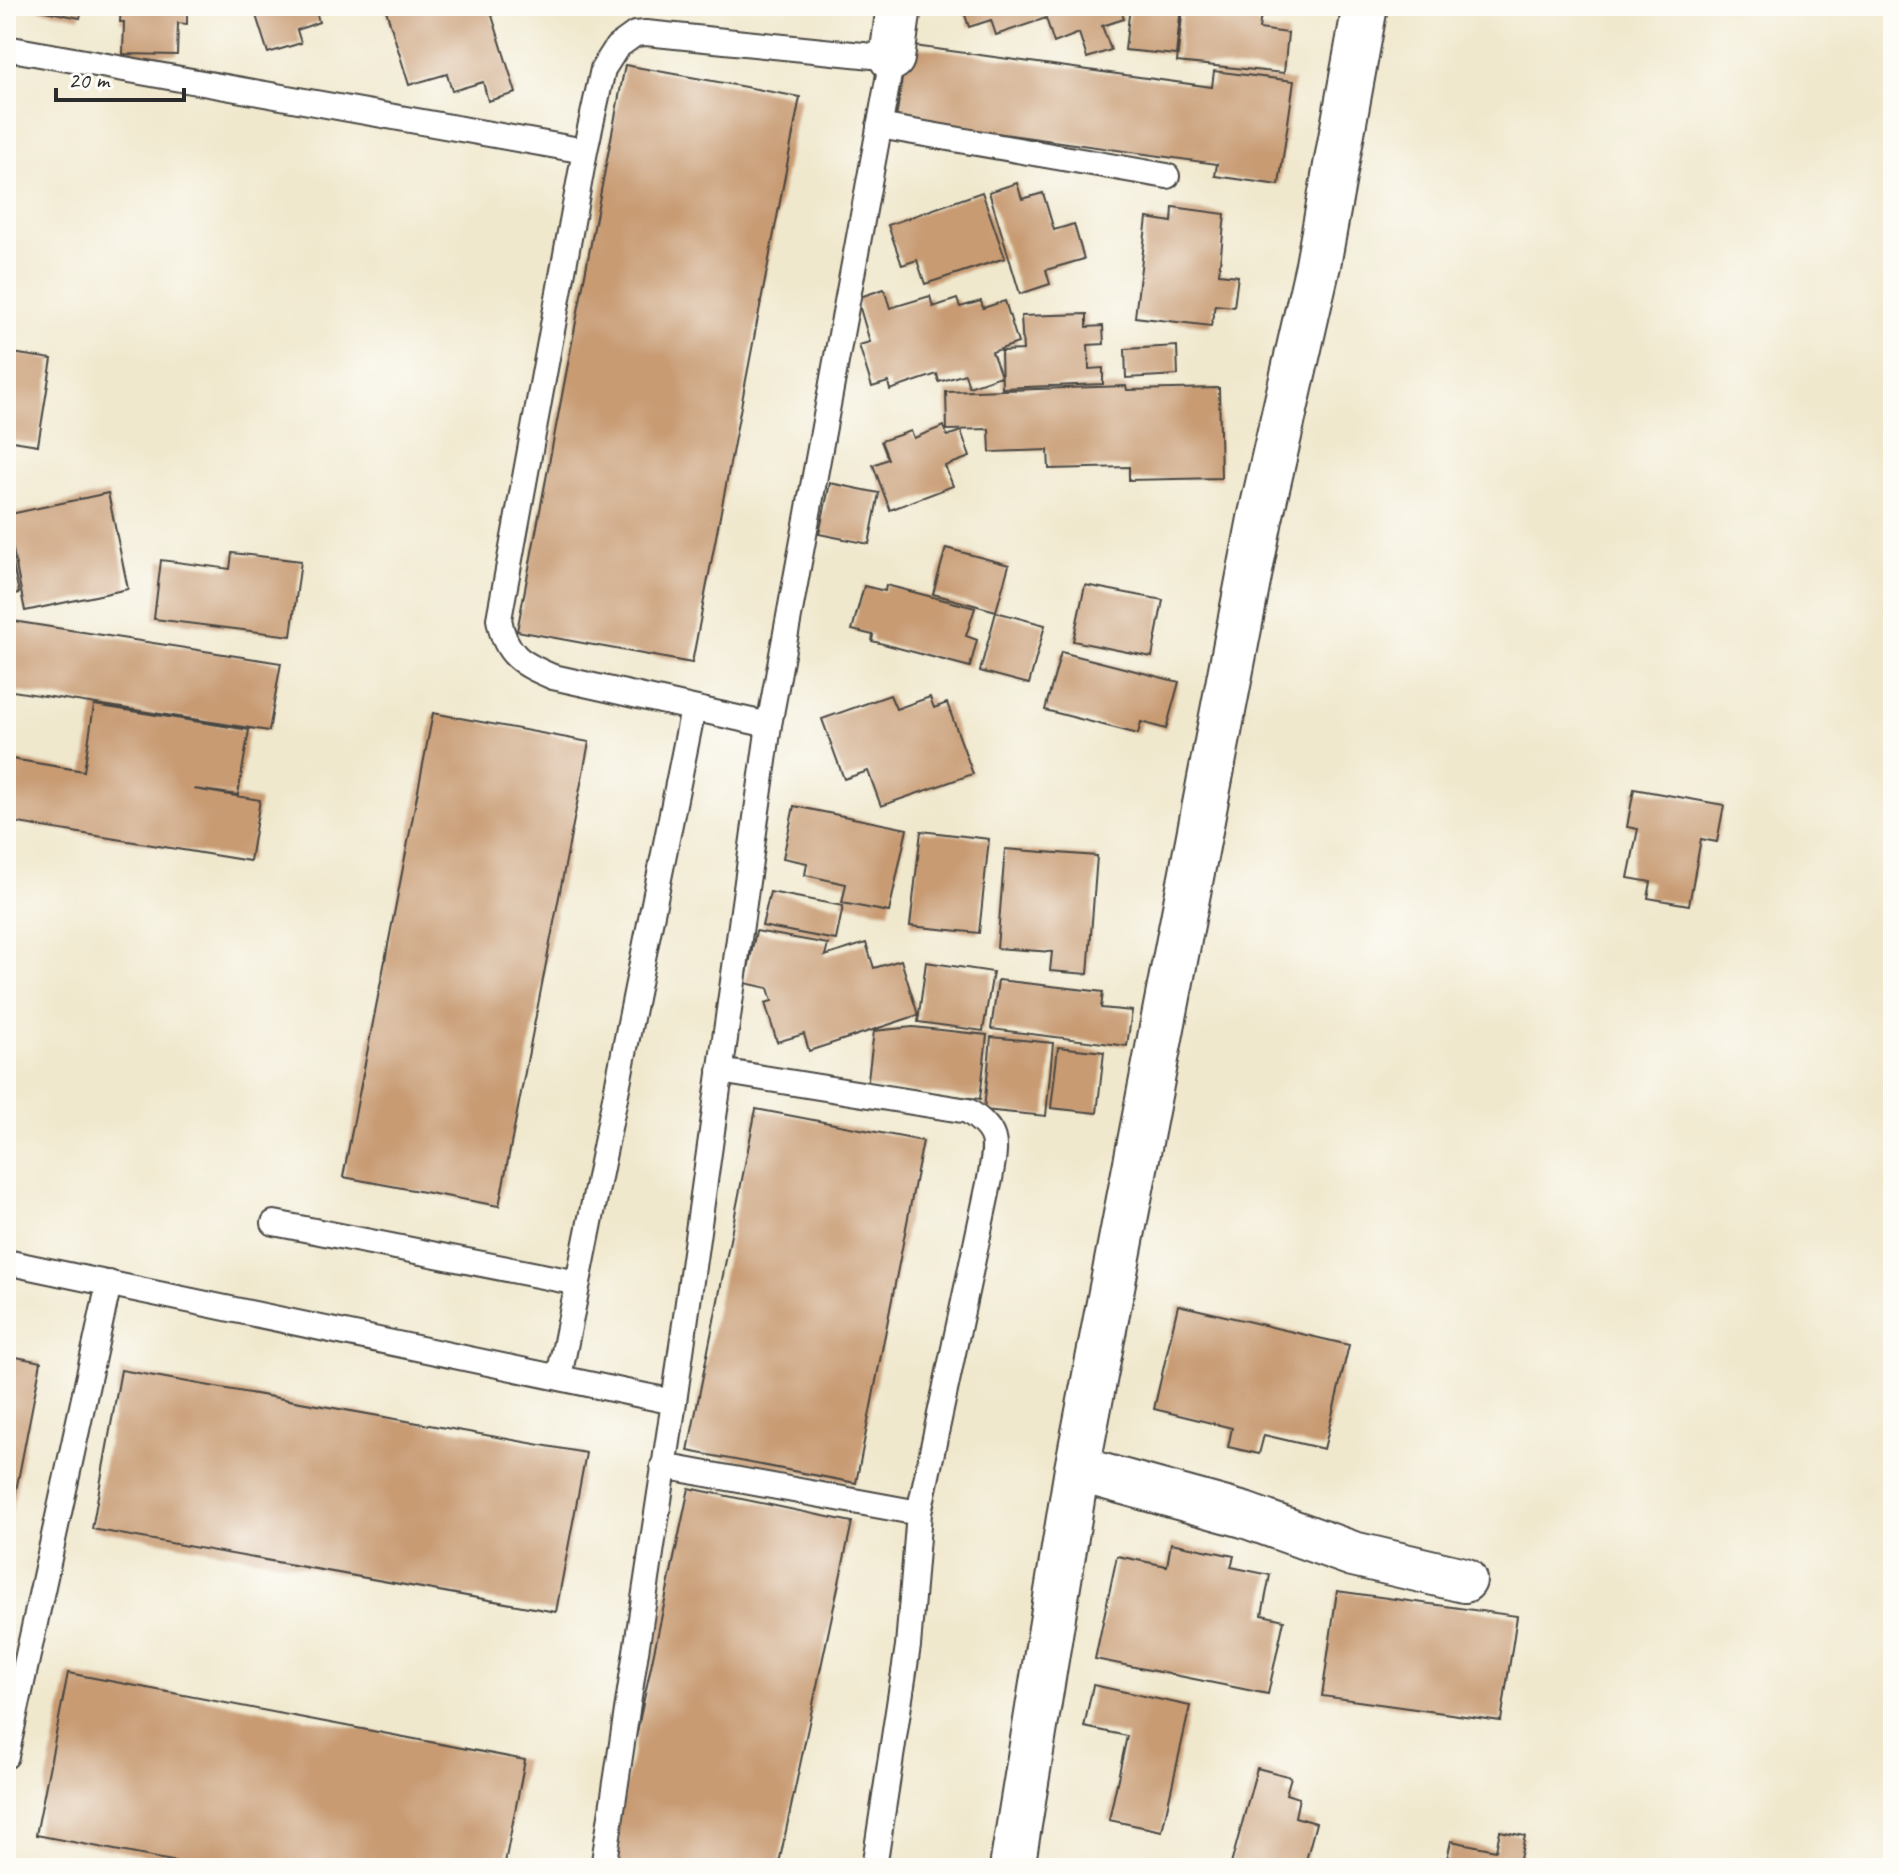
<svg xmlns="http://www.w3.org/2000/svg" width="1899" height="1874" font-family="Caveat,sans-serif">
  <style>
    .building { fill: #c89b73 }
    .lines { fill: none; stroke-linecap: round; stroke-linejoin: round }
    .lane-casing { stroke: #494743; stroke-width: 28 }
    .street-casing { stroke: #494743; stroke-width: 48 }
    .lane { stroke: #fff; stroke-width: 24 }
    .street { stroke: #fff; stroke-width: 44 }
  </style>
  <rect width="100%" height="100%" fill="#fdfcf7"/>
  <filter id="ink" filterUnits="userSpaceOnUse"><feTurbulence type="fractalNoise" baseFrequency=".0125" numOctaves="2"/><feDisplacementMap in="SourceGraphic" scale="16" xChannelSelector="R" yChannelSelector="G"/><feConvolveMatrix kernelMatrix="1 2 1 2 8 2 1 2 1" color-interpolation-filters="sRGB"/></filter>
  <filter id="wash" filterUnits="userSpaceOnUse"><feTurbulence type="fractalNoise" baseFrequency=".006" numOctaves="4" result="noise"/><feDisplacementMap in="SourceGraphic" scale="32" xChannelSelector="R" yChannelSelector="G"/><feGaussianBlur stdDeviation="1.8" result="paint"/><feColorMatrix in="noise" values="0 0 0 0 0 0 0 0 0 0 0 0 0 0 0 0 0 1.4 0 .05"/><feComposite in="paint" operator="in"/></filter>
  <g filter="url(#wash)">
    <rect width="100%" height="100%" fill="#f0e8cd"/>
    <g id="blocks">
      <path class="building" d="M 20,6 L 83,6 L 80,18 Z
        M 121,6 L 187,6 L 187,24 L 178,23 L 177,55 L 123,54 L 124,22 L 120,22 Z
        M 253,6 L 330,6 L 330,7 L 316,11 L 319,22 L 297,30 L 301,43 L 268,53 Z
        M 399,6 L 489,6 L 516,93 L 488,101 L 483,82 L 452,91 L 447,74 L 409,85 L 386,10 Z
        M 962,6 L 1120,6 L 1124,19 L 1102,26 L 1111,50 L 1087,58 L 1079,33 L 1054,43 L 1046,18 L 996,35 L 991,20 L 969,27 Z
        M 1130,6 L 1181,6 L 1176,55 L 1125,50 Z
        M 1183,6 L 1262,6 L 1259,29 L 1288,33 L 1284,73 L 1177,62 Z
        M 907,45 L 1212,87 L 1214,71 L 1294,81 L 1279,185 L 1215,176 L 1217,164 L 896,119 Z
        M 625,65 L 800,97 L 692,663 L 517,631 Z
        M 1017,183 L 1022,199 L 1043,193 L 1054,230 L 1074,224 L 1084,259 L 1046,270 L 1050,284 L 1020,294 L 989,192 Z
        M 982,192 L 1005,258 L 925,284 L 917,260 L 902,265 L 888,225 Z
        M 1173,207 L 1225,214 L 1219,274 L 1238,276 L 1234,307 L 1215,305 L 1211,326 L 1135,317 L 1147,218 L 1172,222 Z
        M 884,289 L 890,308 L 930,296 L 933,307 L 957,299 L 960,307 L 981,301 L 983,308 L 1005,301 L 1018,343 L 992,352 L 1001,376 L 969,387 L 965,374 L 939,382 L 937,374 L 890,390 L 888,382 L 872,387 L 859,345 L 870,342 L 857,298 Z
        M 1087,314 L 1087,327 L 1103,326 L 1104,344 L 1088,345 L 1089,369 L 1103,368 L 1103,384 L 1002,388 L 1001,351 L 1023,350 L 1021,316 Z
        M 1177,346 L 1178,375 L 1126,378 L 1125,349 Z
        M 6,352 L 52,359 L 38,445 L 6,440 Z
        M 1126,386 L 1127,390 L 1219,388 L 1221,478 L 1129,480 L 1129,467 L 1049,469 L 1048,450 L 990,452 L 989,429 L 947,430 L 946,392 Z
        M 944,426 L 947,436 L 961,431 L 970,457 L 945,466 L 953,486 L 890,510 L 873,465 L 888,459 L 881,441 L 911,431 L 914,438 Z
        M 830,483 L 879,493 L 869,544 L 819,534 Z
        M 108,493 L 128,589 L 25,611 L 6,515 Z
        M 7,538 L 19,593 L 6,596 L 6,539 Z
        M 946,548 L 1009,565 L 996,611 L 933,594 Z
        M 232,553 L 301,561 L 291,636 L 154,619 L 161,560 L 230,569 Z
        M 886,585 L 975,608 L 966,636 L 977,640 L 970,667 L 872,641 L 873,635 L 852,630 L 864,586 L 885,591 Z
        M 1085,585 L 1163,600 L 1152,657 L 1073,641 Z
        M 996,612 L 1045,625 L 1029,684 L 980,671 Z
        M 6,620 L 281,663 L 269,731 L 6,690 Z
        M 1061,652 L 1179,682 L 1166,729 L 1141,722 L 1138,734 L 1045,710 Z
        M 890,695 L 896,709 L 930,697 L 934,708 L 947,703 L 973,774 L 881,806 L 868,771 L 844,779 L 822,719 Z
        M 94,705 L 249,730 L 238,795 L 194,789 L 260,800 L 250,861 L 6,821 L 6,758 L 84,771 Z
        M 433,713 L 589,742 L 499,1206 L 343,1177 Z
        M 1634,789 L 1724,805 L 1717,842 L 1701,839 L 1689,905 L 1648,898 L 1651,882 L 1628,878 L 1638,829 L 1627,827 Z
        M 794,806 L 907,829 L 889,912 L 842,903 L 846,884 L 805,875 L 807,863 L 783,858 Z
        M 921,831 L 989,839 L 979,933 L 910,926 Z
        M 1005,849 L 1097,856 L 1088,974 L 1050,971 L 1052,952 L 997,948 Z
        M 770,892 L 843,906 L 836,940 L 762,926 Z
        M 756,931 L 828,944 L 825,956 L 866,943 L 874,968 L 901,960 L 918,1015 L 809,1051 L 804,1034 L 777,1042 L 765,1003 L 772,1001 L 768,988 L 745,983 Z
        M 926,962 L 993,972 L 983,1031 L 918,1022 Z
        M 998,980 L 1103,992 L 1101,1008 L 1132,1011 L 1127,1046 L 991,1029 Z
        M 913,1027 L 987,1035 L 980,1099 L 867,1087 L 874,1031 Z
        M 991,1037 L 1053,1043 L 1046,1116 L 984,1110 Z
        M 1058,1047 L 1104,1052 L 1097,1113 L 1051,1108 Z
        M 756,1109 L 923,1141 L 856,1483 L 688,1451 Z
        M 1178,1305 L 1349,1345 L 1324,1449 L 1264,1435 L 1259,1454 L 1228,1447 L 1232,1428 L 1154,1409 Z
        M 6,1355 L 41,1362 L 7,1537 L 6,1537 Z
        M 121,1370 L 586,1453 L 556,1612 L 92,1529 Z
        M 689,1488 L 852,1522 L 778,1868 L 608,1868 Z
        M 1171,1543 L 1234,1556 L 1231,1567 L 1270,1575 L 1262,1615 L 1284,1620 L 1268,1694 L 1095,1659 L 1117,1556 L 1167,1566 Z
        M 1337,1591 L 1517,1616 L 1501,1721 L 1322,1696 Z
        M 68,1673 L 525,1760 L 504,1868 L 209,1868 L 36,1835 Z
        M 1093,1685 L 1190,1706 L 1162,1831 L 1109,1820 L 1127,1736 L 1084,1727 Z
        M 1257,1768 L 1291,1777 L 1286,1794 L 1299,1798 L 1295,1817 L 1316,1823 L 1304,1868 L 1230,1868 Z
        M 1500,1831 L 1525,1836 L 1518,1868 L 1445,1868 L 1451,1841 L 1496,1850 Z"/>
    </g>
  </g>
  <g filter="url(#ink)">
    <use href="#blocks" fill-opacity="0" stroke="#494743" stroke-width="2"/>
    <g class="lines">
      <defs>
        <path id="lane" d="M 6,48 L 585,151
          M 879,126 L 1167,176
          M 720,1071 L 968,1111 C 1000,1133 996,1143 990,1179 L 919,1513 L 908,1646 L 874,1868
          M 274,1223 L 578,1283
          M 6,1262 L 674,1402
          M 559,1377 L 693,709
          M 663,1466 L 919,1513
          M 6,1756 L 109,1283
          M 603,1868 L 674,1402 L 769,725 L 892,58 L 646,33 L 635,34 L 617,47 L 603,69 L 585,151 L 499,619 C 505,655 522,664 553,677 L 769,725"/>
        <path id="street" d="M 892,58 L 899,6
          M 1077,1469 L 1244,1515 L 1353,1554 L 1464,1580
          M 1012,1868 L 1077,1469 L 1260,519 L 1318,265 L 1365,6"/>
      </defs>
      <use href="#lane" class="lane-casing"/>
      <use href="#street" class="street-casing"/>
      <use href="#lane" class="lane"/>
      <use href="#street" class="street"/>
    </g>
  </g>
  <rect width="1899" height="1874" fill="none" stroke="#fdfcf7" stroke-width="32"/>
  <path d="M56 88v12h128v-12" fill="none" stroke="#2b2b2b" stroke-width="4"/>
  <text x="68" y="88" font-size="24" fill="#2b2b2b" stroke="#fdfcf7" stroke-width="6" paint-order="stroke">20 m</text>
</svg>
